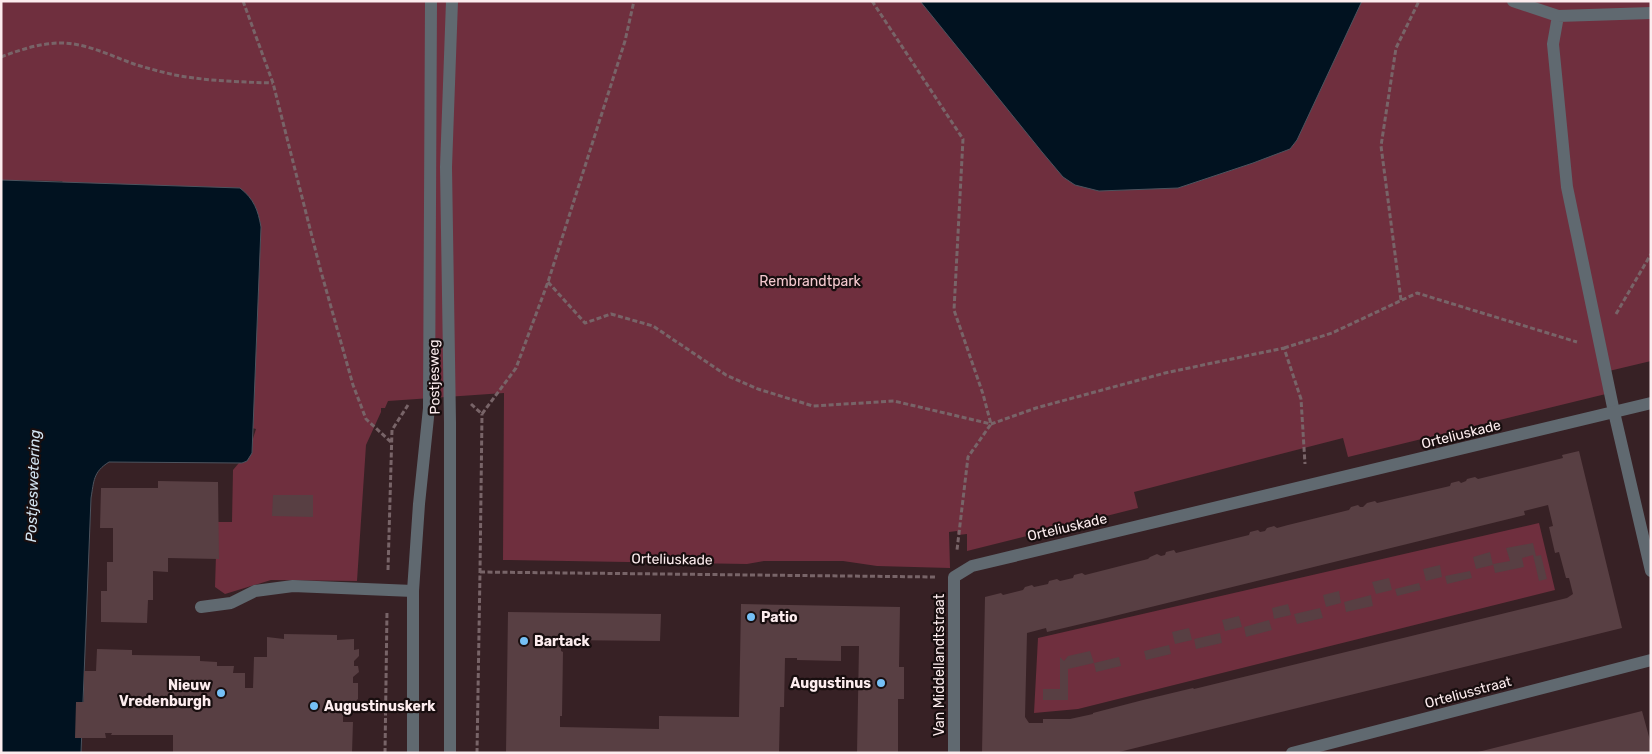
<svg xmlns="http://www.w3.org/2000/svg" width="1652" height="754" font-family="Rubik,sans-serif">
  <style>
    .green { fill: #6f2f3e }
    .water { fill: #011220; stroke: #4c535e }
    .building { fill: #583f43; fill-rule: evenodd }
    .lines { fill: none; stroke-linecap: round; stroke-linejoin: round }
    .path { stroke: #786468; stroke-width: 3; stroke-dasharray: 5 2.5; stroke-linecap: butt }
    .service { stroke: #606970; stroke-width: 12 }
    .pedestrian { stroke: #606970; stroke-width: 12 }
    .minor { stroke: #606970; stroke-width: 12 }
    .tertiary { stroke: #606970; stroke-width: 12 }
    .poi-dot { fill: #75c0f6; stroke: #180e0f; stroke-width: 2 }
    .labels { text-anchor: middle; stroke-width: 4.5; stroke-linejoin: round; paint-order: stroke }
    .park-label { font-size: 14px; fill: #f5c9cf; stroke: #180e0f }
    .street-label { font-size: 14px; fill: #fcecee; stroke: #180e0f }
    .poi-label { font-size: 14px; font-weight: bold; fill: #fcecee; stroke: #180e0f; text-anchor: start }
    .water-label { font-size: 15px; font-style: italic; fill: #d2e3f0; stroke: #180e0f }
  </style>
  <rect width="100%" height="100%" fill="#372125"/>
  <path class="green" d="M 1,1 L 1651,1 L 1651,361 L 1609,371 L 1614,392 L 1348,457 L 1343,438 L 1134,492 L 1138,508 L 967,551 L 967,534 L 958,535 L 957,531 L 949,532 L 950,568 L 877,566 L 843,561 L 764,561 L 747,564 L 503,560 L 504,393 L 388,401 L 385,408 L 381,408 L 381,412 L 366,445 L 357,581 L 271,580 L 225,594 L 215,587 L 217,522 L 232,522 L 233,470 L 249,451 L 256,429 L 252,428 L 62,181 L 1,180 Z
    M 1539,523 L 1555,590 L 1078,709 L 1034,713 L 1038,638 Z"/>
  <path class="water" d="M 920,1 L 1362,1 L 1297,140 L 1290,149 L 1253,163 L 1178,188 L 1099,191 L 1075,185 L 1063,177 L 1042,152 Z
    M 1,180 L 240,188 C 254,199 258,210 261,227 L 252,453 L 247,461 L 242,463 L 109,462 C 93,472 94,481 91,498 L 81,753 L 1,753 Z"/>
  <path class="building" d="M 1579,451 L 1622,628 L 1115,753 L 982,753 L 985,597 L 1001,593 L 1003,595 L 1023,590 L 1025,587 L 1032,585 L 1034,587 L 1048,584 L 1049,581 L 1057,579 L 1060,581 L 1073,578 L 1074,575 L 1082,573 L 1085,575 L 1148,559 L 1150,557 L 1157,554 L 1161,556 L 1165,555 L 1166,552 L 1174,550 L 1176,553 L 1249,535 L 1250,532 L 1258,530 L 1260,532 L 1265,531 L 1267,528 L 1274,526 L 1277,528 L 1288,525 L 1349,510 L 1351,507 L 1358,505 L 1360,507 L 1363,507 L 1367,503 L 1375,501 L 1377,503 L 1450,486 L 1451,483 L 1459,481 L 1461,483 L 1466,481 L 1467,479 L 1475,477 L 1478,479 L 1563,458 L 1562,455 ZM 1548,505 L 1553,526 L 1549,527 L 1555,553 L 1559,552 L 1566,578 L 1569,578 L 1573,594 L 1567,598 L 1194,689 L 1193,688 L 1143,700 L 1093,713 L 1093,714 L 1070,719 L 1043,719 L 1043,723 L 1029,723 L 1025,717 L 1027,633 L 1046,628 L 1047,632 L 1098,620 L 1525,515 L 1524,511 Z
    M 158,481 L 218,482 L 219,559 L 168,558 L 168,572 L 153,571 L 153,600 L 148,600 L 147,623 L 101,622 L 101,591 L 107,591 L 107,562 L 113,562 L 113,528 L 100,528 L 101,488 L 158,488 Z
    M 273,495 L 313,495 L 313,517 L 272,516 Z
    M 1533,543 L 1536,556 L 1541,555 L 1547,579 L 1539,581 L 1533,555 L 1522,558 L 1524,567 L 1495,573 L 1493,564 L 1510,561 L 1506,548 Z
    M 1490,552 L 1493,565 L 1476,569 L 1473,557 Z
    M 1440,565 L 1442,577 L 1426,581 L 1423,569 Z
    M 1470,571 L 1472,578 L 1447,584 L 1445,576 Z
    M 1389,578 L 1392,590 L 1376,594 L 1372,582 Z
    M 1419,583 L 1421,590 L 1397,596 L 1395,589 Z
    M 1339,591 L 1341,603 L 1326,607 L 1323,595 Z
    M 1371,595 L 1373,606 L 1346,612 L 1344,602 Z
    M 741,604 L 900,607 L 899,667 L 904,667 L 904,699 L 898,699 L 898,753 L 857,753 L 859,646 L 841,646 L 841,661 L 797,660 L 797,658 L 785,658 L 784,707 L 780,707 L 779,753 L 506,753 L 508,612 L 661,614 L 660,641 L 561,640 L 561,651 L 563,652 L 562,716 L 560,716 L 560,727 L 659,729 L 659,716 L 739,717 Z
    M 1288,604 L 1291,615 L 1274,619 L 1272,608 Z
    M 1320,608 L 1323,618 L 1297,624 L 1294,614 Z
    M 1239,616 L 1242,627 L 1225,631 L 1222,620 Z
    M 1269,620 L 1272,630 L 1246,637 L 1244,627 Z
    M 1189,628 L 1192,640 L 1175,644 L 1172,632 Z
    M 1220,633 L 1222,643 L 1196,649 L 1194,639 Z
    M 284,634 L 337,635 L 337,640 L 354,639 L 354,650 L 359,649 L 359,656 L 354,661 L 354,666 L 358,666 L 359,672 L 353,677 L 353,683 L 358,683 L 358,699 L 349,707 L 343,707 L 343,722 L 353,722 L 352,753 L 173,753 L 173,735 L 111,735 L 112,733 L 105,733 L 106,738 L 75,738 L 76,702 L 84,702 L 84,671 L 96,671 L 97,649 L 132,650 L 132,655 L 200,656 L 200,661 L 217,662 L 217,666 L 234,666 L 233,673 L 245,673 L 245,688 L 253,688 L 254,657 L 267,657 L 267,637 L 284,639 Z
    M 1169,645 L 1171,654 L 1146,660 L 1144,651 Z
    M 1090,651 L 1094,663 L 1068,669 L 1068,700 L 1043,700 L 1043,689 L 1060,689 L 1060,657 L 1064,661 L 1068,656 Z
    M 1119,657 L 1121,666 L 1096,672 L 1094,663 Z
    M 1642,711 L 1651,744 L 1651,753 L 1474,753 Z"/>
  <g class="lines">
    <path class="path" d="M 243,1 L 273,83 L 320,268 L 353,385 L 366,419 L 392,443
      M 872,1 L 963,139 L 954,310 L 983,394 L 991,424 L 968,457 L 957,550
      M 1,57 C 19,50 38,44 57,43 C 84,42 109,55 134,64 C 147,68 161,72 175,75 C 207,81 241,82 273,83
      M 548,282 L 585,323 L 611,314 L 653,326 L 726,375 L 758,389 L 813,406 L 894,401 L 991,424 L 1036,408 L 1165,373 L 1284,348 L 1301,399 L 1305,464
      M 1401,300 L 1381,146 L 1396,48 L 1419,1
      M 1616,314 L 1651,254
      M 1284,348 L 1332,333 L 1417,293 L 1577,342
      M 471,404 L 482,414
      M 482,414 L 516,368 L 548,282 L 625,41 L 634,1
      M 388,570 L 392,430 L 408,405
      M 480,572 L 935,577
      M 385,753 L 387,611
      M 477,753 L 480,572 L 482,414"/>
    <path class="service" d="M 201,607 L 231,603 L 255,591 L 293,586 L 413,591"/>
    <path class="pedestrian" d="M 1513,1 L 1558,16 L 1651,13
      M 1558,16 L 1553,44 L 1567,187 L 1614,412"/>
    <path class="minor" d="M 1614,412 L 1651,571
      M 954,753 L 954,577 L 972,566 L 1651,403
      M 1292,753 L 1651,660"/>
    <path class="tertiary" d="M 413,753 L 413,591 L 419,504 L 429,408 L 431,1
      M 450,753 L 450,422 L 446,167 L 452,1"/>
  </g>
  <g class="poi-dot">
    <circle cx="751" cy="617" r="5"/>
    <circle cx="524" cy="641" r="5"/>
    <circle cx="881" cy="683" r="5"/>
    <circle cx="221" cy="693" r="5"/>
    <circle cx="314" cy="706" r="5"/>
  </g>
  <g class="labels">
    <g class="park-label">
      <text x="810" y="286">Rembrandtpark</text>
    </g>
    <g class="street-label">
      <text transform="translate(434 377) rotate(-91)" y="5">Postjesweg</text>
      <text transform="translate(1461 434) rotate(-14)" y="5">Orteliuskade</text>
      <text transform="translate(1067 527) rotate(-13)" y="5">Orteliuskade</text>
      <text transform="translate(672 559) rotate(1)" y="5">Orteliuskade</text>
      <text transform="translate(939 665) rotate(-90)" y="5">Van Middellandtstraat</text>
      <text transform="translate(1468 692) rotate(-15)" y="5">Orteliusstraat</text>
    </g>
    <g class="poi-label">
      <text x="761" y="622">Patio</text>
      <text x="534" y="646">Bartack</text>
      <text x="871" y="688" text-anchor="end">Augustinus</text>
      <text x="211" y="690" text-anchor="end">Nieuw<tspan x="211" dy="16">Vredenburgh</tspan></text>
      <text x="324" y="711">Augustinuskerk</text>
    </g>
    <g class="water-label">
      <text transform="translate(33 486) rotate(-88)" y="5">Postjeswetering</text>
    </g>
  </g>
  <rect width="1652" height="754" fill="none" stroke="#fcecee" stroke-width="5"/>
</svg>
